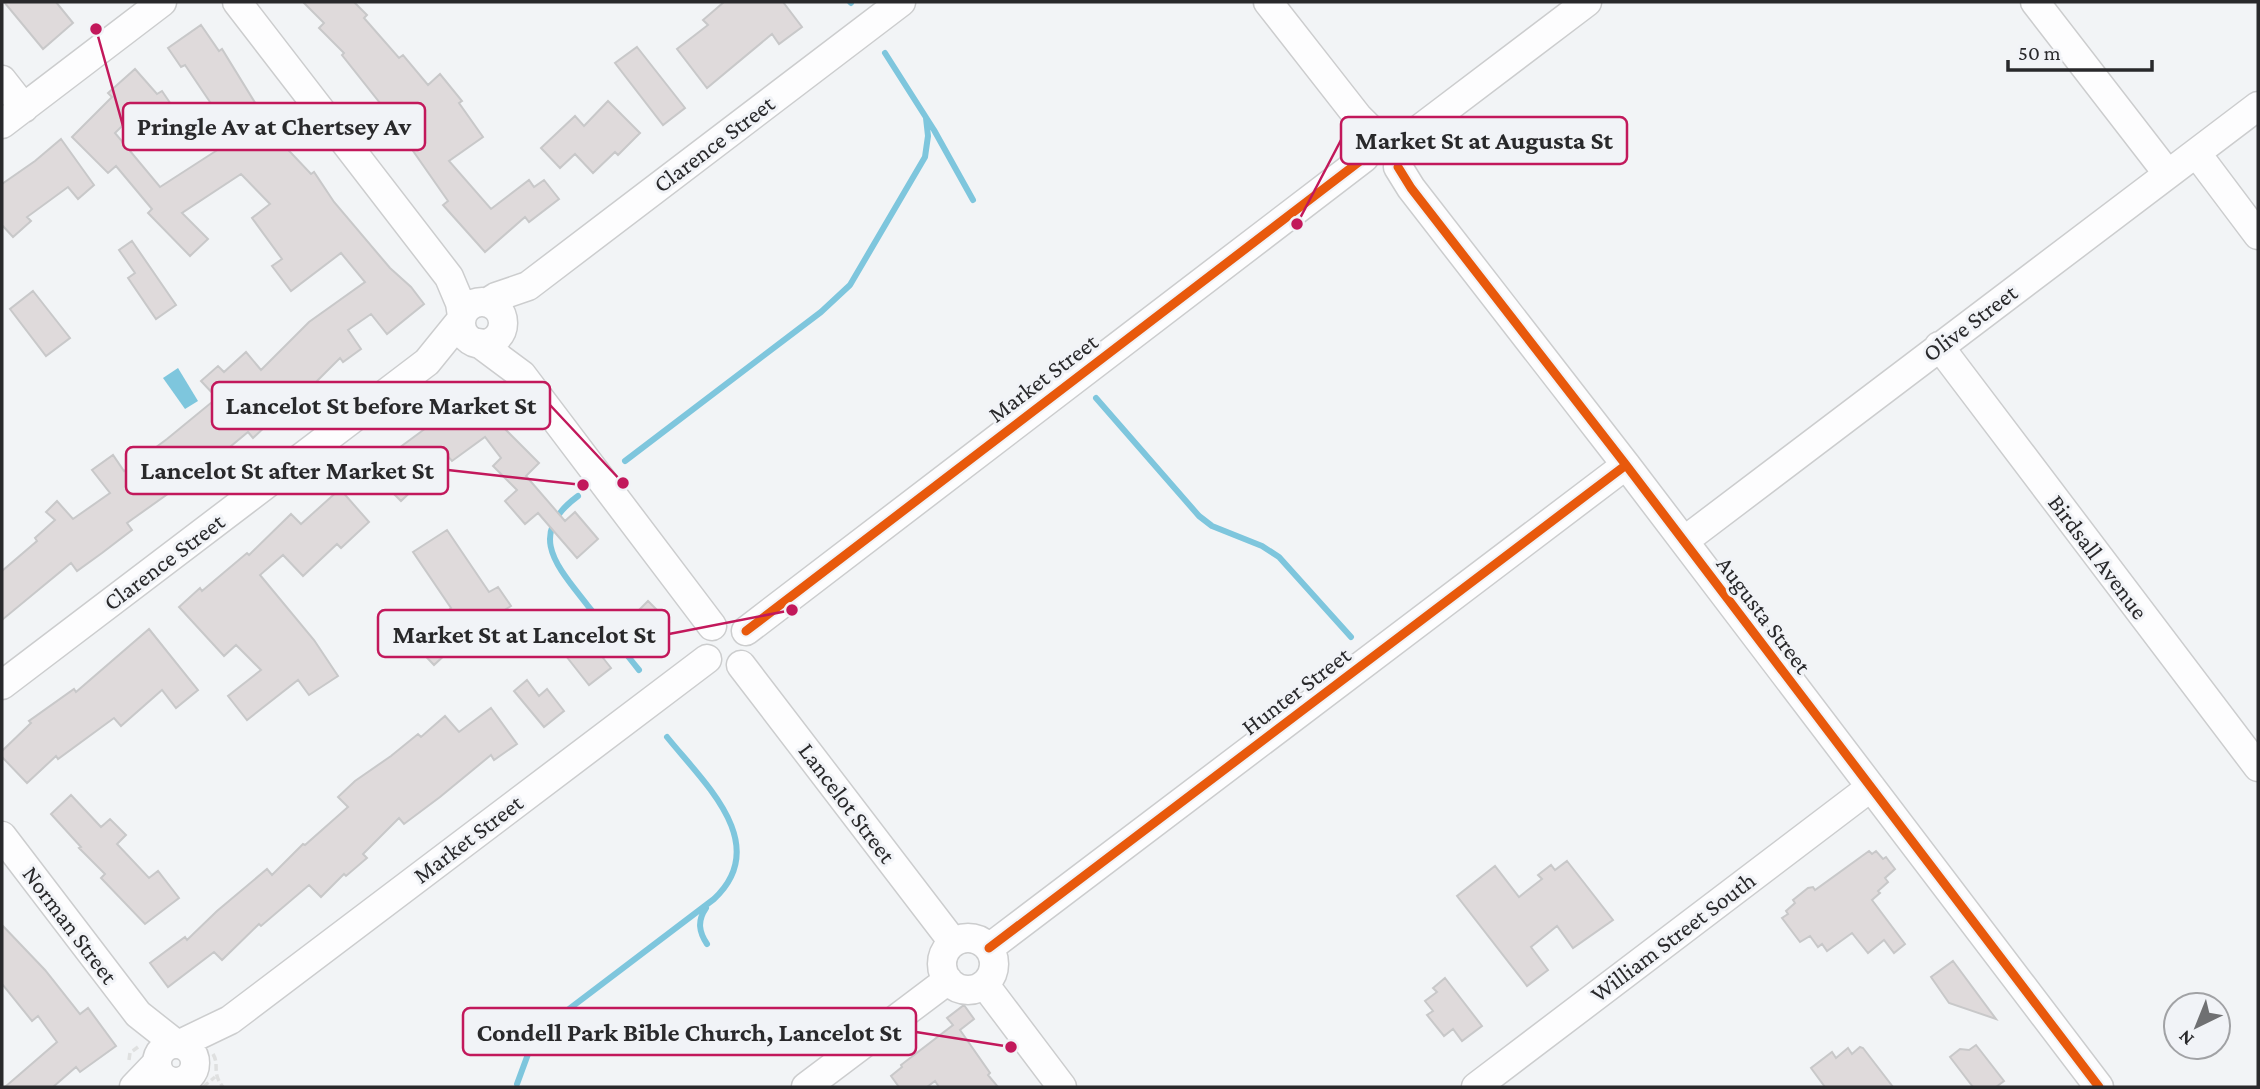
<svg xmlns="http://www.w3.org/2000/svg" width="2260" height="1089" font-family="'Crimson Pro',serif">
  <style>
    .water { fill: #7ec6dd }
    .lines { fill: none; stroke-linecap: round; stroke-linejoin: round }
    .stream { stroke: #7ec6dd; stroke-width: 6 }
    .building { fill: #dfdadb; stroke: #c8c8c9; stroke-width: 2 }
    .minor-casing { stroke: #cccdce; stroke-width: 31 }
    .path { stroke: #dfe0e0; stroke-width: 3.5; stroke-dasharray: 7 3.5; stroke-linecap: butt }
    .minor { stroke: #fdfdfe; stroke-width: 28 }
    .cycleway-casing { stroke: #f1f3f7; stroke-width: 13 }
    .cycleway { stroke: #e8590c; stroke-width: 9 }
    .labels { text-anchor: middle; stroke-width: 6; stroke-linejoin: round; paint-order: stroke }
    .street-label { font-size: 24px; fill: #29292b; stroke: #f1f3f7 }
    .leader { fill: none; stroke: #c2185b; stroke-width: 2.5 }
    .callout-dot { fill: #c2185b; stroke: #f1f3f7; stroke-width: 2.5 }
    .callout { fill: #f1f3f7; stroke: #c2185b; stroke-width: 2.5 }
    .callout-label { font-size: 26px; text-anchor: middle; font-weight: bold; fill: #29292b }
  </style>
  <rect width="100%" height="100%" fill="#f2f4f6"/>
  <path class="water" d="M 178,368 L 198,401 L 185,409 L 163,378 Z"/>
  <g class="lines">
    <path class="stream" d="M 850,2 L 851,3
      M 885,53 L 934,130 L 973,200
      M 1096,398 L 1199,516 L 1212,526 L 1262,546 L 1279,557 L 1351,637
      M 625,461 L 821,312 L 850,285 L 925,157 L 928,136 L 926,118
      M 578,496 C 525,535 558,567 588,606 C 605,627 622,649 639,670
      M 706,908 C 697,921 699,932 707,944
      M 517,1084 L 531,1046 L 544,1028 L 714,899 C 773,844 703,782 667,737"/>
  </g>
  <path class="building" d="M 4,2 L 56,2 L 73,23 L 43,49 Z
    M 303,2 L 354,2 L 367,15 L 364,18 L 399,58 L 403,55 L 428,85 L 440,74 L 462,101 L 459,103 L 483,137 L 449,161 L 491,209 L 529,180 L 534,187 L 544,180 L 559,199 L 529,222 L 525,217 L 485,252 L 443,205 L 448,201 L 411,148 L 414,146 L 342,55 L 344,53 L 319,28 L 324,23 Z
    M 724,2 L 783,2 L 802,27 L 779,44 L 772,34 L 707,88 L 677,49 L 708,25 L 703,20 Z
    M 201,25 L 219,51 L 222,49 L 262,114 L 281,133 L 276,137 L 311,174 L 314,172 L 334,202 L 390,268 L 411,287 L 424,304 L 387,334 L 371,314 L 348,330 L 361,349 L 343,362 L 340,358 L 302,396 L 300,394 L 253,438 L 248,432 L 207,466 L 127,523 L 132,530 L 102,553 L 77,571 L 71,563 L 2,620 L 2,571 L 37,541 L 35,538 L 55,520 L 46,512 L 57,501 L 73,519 L 110,493 L 92,470 L 113,455 L 124,471 L 167,439 L 217,398 L 201,381 L 218,366 L 224,372 L 246,352 L 261,370 L 309,322 L 365,282 L 341,253 L 291,291 L 272,266 L 282,259 L 252,218 L 270,204 L 241,174 L 182,213 L 208,239 L 190,256 L 148,213 L 152,209 L 116,166 L 108,173 L 72,137 L 112,97 L 108,93 L 135,69 L 157,94 L 162,91 L 181,119 L 161,133 L 143,105 L 115,133 L 160,187 L 222,147 L 201,113 L 212,105 L 185,65 L 181,67 L 168,48 Z
    M 637,47 L 685,108 L 663,125 L 615,63 Z
    M 608,101 L 640,133 L 618,155 L 615,152 L 593,173 L 575,154 L 560,168 L 541,148 L 575,116 L 584,126 Z
    M 61,139 L 94,185 L 78,199 L 68,187 L 27,217 L 31,221 L 13,237 L 2,225 L 2,184 L 35,161 Z
    M 132,241 L 176,305 L 156,319 L 128,278 L 135,273 L 119,250 Z
    M 33,291 L 70,338 L 46,356 L 10,309 Z
    M 478,382 L 510,423 L 504,428 L 539,463 L 526,476 L 565,521 L 575,512 L 598,539 L 577,558 L 538,513 L 525,524 L 505,501 L 517,490 L 493,466 L 501,458 L 485,437 L 452,461 L 446,454 L 418,475 L 423,480 L 401,501 L 373,473 L 399,448 L 449,411 L 446,408 Z
    M 340,489 L 369,522 L 341,548 L 337,544 L 303,576 L 283,555 L 260,575 L 314,640 L 338,676 L 309,695 L 298,680 L 247,720 L 228,696 L 261,670 L 236,645 L 224,656 L 179,607 L 200,588 L 202,591 L 247,553 L 249,555 L 291,514 L 301,524 Z
    M 447,530 L 489,592 L 498,587 L 511,606 L 490,619 L 498,630 L 480,642 L 471,629 L 467,634 L 448,611 L 451,608 L 413,552 Z
    M 648,601 L 669,622 L 644,647 L 623,626 Z
    M 432,626 L 449,651 L 434,665 L 414,644 Z
    M 149,629 L 198,690 L 176,708 L 162,690 L 121,726 L 114,718 L 58,759 L 56,756 L 27,783 L 2,757 L 2,751 L 31,723 L 29,721 L 74,689 L 76,692 Z
    M 588,639 L 611,668 L 589,685 L 566,656 Z
    M 527,680 L 539,696 L 547,689 L 564,711 L 544,727 L 514,691 Z
    M 491,708 L 517,744 L 494,760 L 491,755 L 440,797 L 404,824 L 399,818 L 363,854 L 367,858 L 346,876 L 344,874 L 321,897 L 309,885 L 261,926 L 259,924 L 222,960 L 214,952 L 168,987 L 150,963 L 185,937 L 187,940 L 217,911 L 267,869 L 272,875 L 303,844 L 305,845 L 348,807 L 338,797 L 355,781 L 391,756 L 418,734 L 421,737 L 445,716 L 459,732 Z
    M 71,795 L 101,827 L 110,819 L 126,835 L 117,844 L 149,878 L 158,871 L 179,898 L 145,924 L 101,878 L 105,874 L 79,848 L 81,847 L 51,814 Z
    M 1869,851 L 1872,854 L 1876,851 L 1883,859 L 1886,857 L 1895,869 L 1885,878 L 1888,882 L 1878,891 L 1880,893 L 1872,900 L 1905,944 L 1894,953 L 1884,940 L 1868,953 L 1852,933 L 1827,951 L 1822,944 L 1818,947 L 1810,936 L 1800,942 L 1782,918 L 1788,914 L 1786,911 L 1795,903 L 1793,900 L 1808,888 L 1813,887 L 1815,890 Z
    M 1567,861 L 1613,920 L 1573,948 L 1557,926 L 1531,947 L 1548,970 L 1527,986 L 1457,896 L 1495,866 L 1519,897 L 1542,879 L 1538,875 L 1551,865 L 1555,870 Z
    M 2,925 L 45,970 L 80,1014 L 88,1008 L 116,1046 L 80,1072 L 76,1067 L 53,1087 L 5,1087 L 57,1042 L 38,1016 L 32,1021 L 2,984 Z
    M 1953,961 L 1996,1019 L 1949,1003 L 1931,977 Z
    M 1445,978 L 1482,1026 L 1462,1041 L 1453,1029 L 1444,1036 L 1427,1015 L 1433,1011 L 1425,1001 L 1437,992 L 1433,988 Z
    M 964,1005 L 974,1019 L 960,1030 L 990,1073 L 988,1075 L 998,1087 L 939,1087 L 935,1081 L 927,1087 L 899,1087 L 891,1076 L 902,1067 L 901,1065 L 953,1025 L 947,1018 Z
    M 1976,1045 L 2004,1081 L 1996,1087 L 1973,1087 L 1950,1057 L 1960,1049 L 1969,1050 Z
    M 1860,1047 L 1863,1048 L 1893,1087 L 1825,1087 L 1811,1068 L 1832,1052 L 1836,1058 L 1848,1048 L 1852,1054 Z"/>
  <g class="lines">
    <defs>
      <path id="minor" d="M 237,2 L 449,277 L 460,303 L 462,316
        M 1268,2 L 1358,117 L 1372,131
        M 2035,2 L 2168,174
        M 2,80 L 24,108
        M 2,124 L 162,2
        M 1405,140 L 1587,2
        M 2197,154 L 2258,235
        M 1398,167 L 1411,188 L 1626,465 L 2099,1087
        M461 323a21 21 0 1 1 42 0a21 21 0 1 1-42 0Z
        M 488,302 L 496,297 L 528,286 L 901,2
        M 479,343 L 522,375 L 712,626
        M 1939,346 L 2258,767
        M 1684,541 L 2258,106
        M 746,631 L 1364,158
        M 741,665 L 953,942
        M 2,685 L 427,362 L 461,320
        M 2,836 L 138,1014 L 176,1044
        M942 964a26 26 0 1 1 52 0a26 26 0 1 1-52 0Z
        M 989,948 L 1626,465
        M 985,985 L 1062,1087
        M157 1063a19 19 0 1 1 38 0a19 19 0 1 1-38 0Z
        M 180,1044 L 230,1020 L 707,659
        M 134,1087 L 156,1064
        M 806,1087 L 948,980
        M 1476,1087 L 1871,787"/>
    </defs>
    <use href="#minor" class="minor-casing"/>
    <path class="path" d="M 213,1054 C 220,1066 211,1072 223,1087
      M 129,1060 L 130,1053 L 138,1047
      M 203,1087 L 215,1077"/>
    <use href="#minor" class="minor"/>
    <defs>
      <path id="cycleway" d="M 1398,167 L 1411,188 L 1626,465 L 2099,1087
        M 746,631 L 1364,158
        M 989,948 L 1626,465"/>
    </defs>
    <use href="#cycleway" class="cycleway-casing"/>
    <use href="#cycleway" class="cycleway"/>
  </g>
  <g class="labels">
    <g class="street-label">
      <text transform="translate(714 144) rotate(-37)" y="8">Clarence Street</text>
      <text transform="translate(1970 323) rotate(-37)" y="8">Olive Street</text>
      <text transform="translate(1043 378) rotate(-37)" y="8">Market Street</text>
      <text transform="translate(2098 557) rotate(53)" y="8">Birdsall Avenue</text>
      <text transform="translate(164 562) rotate(-37)" y="8">Clarence Street</text>
      <text transform="translate(1764 615) rotate(53)" y="8">Augusta Street</text>
      <text transform="translate(1296 691) rotate(-37)" y="8">Hunter Street</text>
      <text transform="translate(847 803) rotate(53)" y="8">Lancelot Street</text>
      <text transform="translate(468 839) rotate(-37)" y="8">Market Street</text>
      <text transform="translate(70 925) rotate(53)" y="8">Norman Street</text>
      <text transform="translate(1673 937) rotate(-37)" y="8">William Street South</text>
    </g>
  </g>
  <path class="leader" d="M96 29L123 126M1297 224L1341 140M623 483L550 405M583 485L448 470M792 610L669 634M1011 1047L916 1032"/>
  <g class="callout-dot">
    <circle cx="96" cy="29" r="7"/>
    <circle cx="1297" cy="224" r="7"/>
    <circle cx="623" cy="483" r="7"/>
    <circle cx="583" cy="485" r="7"/>
    <circle cx="792" cy="610" r="7"/>
    <circle cx="1011" cy="1047" r="7"/>
  </g>
  <g class="callout">
    <rect x="123" y="103" width="302" height="47" rx="7"/>
    <rect x="1341" y="117" width="286" height="47" rx="7"/>
    <rect x="212" y="382" width="338" height="47" rx="7"/>
    <rect x="126" y="447" width="322" height="47" rx="7"/>
    <rect x="378" y="610" width="291" height="47" rx="7"/>
    <rect x="463" y="1008" width="453" height="47" rx="7"/>
  </g>
  <g class="callout-label">
    <text x="274" y="135">Pringle Av at Chertsey Av</text>
    <text x="1484" y="149">Market St at Augusta St</text>
    <text x="381" y="414">Lancelot St before Market St</text>
    <text x="287" y="479">Lancelot St after Market St</text>
    <text x="524" y="643">Market St at Lancelot St</text>
    <text x="689" y="1041">Condell Park Bible Church, Lancelot St</text>
  </g>
  <rect width="2260" height="1089" fill="none" stroke="#29292b" stroke-width="7"/>
  <g transform="translate(2197 1026) rotate(223)"><circle r="33" fill="#f1f3f7" stroke="#a1a2a5" stroke-width="2"/>
  <path d="M0-5L12 26L0 18L-12 26Z" fill="#6f7072"/>
  <text y="-10" font-size="19" font-weight="bold" text-anchor="middle" fill="#29292b">N</text>
  </g>
  <path d="M2008 60v10h144v-10" fill="none" stroke="#29292b" stroke-width="3.5"/>
  <text x="2018" y="60" font-size="21" fill="#29292b" stroke="#f1f3f7" stroke-width="5" paint-order="stroke">50 m</text>
</svg>
